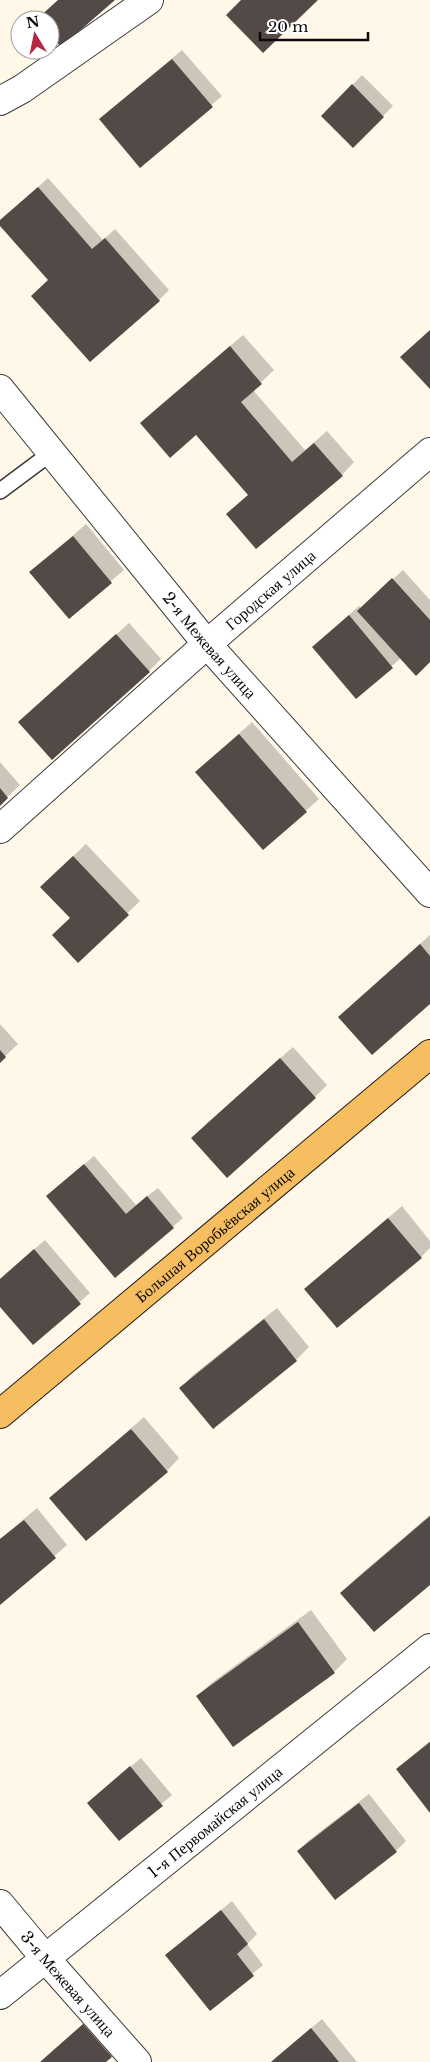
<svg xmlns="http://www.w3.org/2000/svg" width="430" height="2062" font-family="'Libre Baskerville',serif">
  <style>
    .shadow { fill: #0003 }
    .building { fill: #534a47 }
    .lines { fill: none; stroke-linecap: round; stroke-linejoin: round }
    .service-casing { stroke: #3d3d3d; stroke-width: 18 }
    .minor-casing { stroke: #3d3d3d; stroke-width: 30 }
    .primary-casing { stroke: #1b1b1b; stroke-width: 30 }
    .service { stroke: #fff; stroke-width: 15 }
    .minor { stroke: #fff; stroke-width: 28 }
    .primary { stroke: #f6bd61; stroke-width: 28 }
    .labels { text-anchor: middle; stroke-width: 5; stroke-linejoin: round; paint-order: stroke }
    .street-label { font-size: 16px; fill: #0a0a0a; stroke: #fff }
  </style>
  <rect width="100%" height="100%" fill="#fff7e8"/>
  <path class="shadow" d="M 182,50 L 222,96 L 140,166 L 110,110 Z
    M 362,75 L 393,106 L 353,146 L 323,116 Z
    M 48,178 L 103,240 L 115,229 L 169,290 L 159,300 L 49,280 L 0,224 L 9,213 Z
    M 243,335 L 274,370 L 253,390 L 305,450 L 327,431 L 354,462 L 342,475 L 228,514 L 249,494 L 196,433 L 154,411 Z
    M 86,524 L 124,570 L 69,617 L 31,572 Z
    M 403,570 L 430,600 L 430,661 L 401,658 L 356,697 L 313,647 L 359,606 L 361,608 Z
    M 129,623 L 161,659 L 149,671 L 19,722 Z
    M 252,722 L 319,799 L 263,849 L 196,772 Z
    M 0,762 L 20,785 L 0,804 Z
    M 86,844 L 140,901 L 78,961 L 71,918 L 54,874 Z
    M 430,935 L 430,1003 L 352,1005 Z
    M 0,1024 L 18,1044 L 0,1061 Z
    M 293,1047 L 327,1085 L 315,1097 L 205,1125 Z
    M 94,1156 L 136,1205 L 158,1188 L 183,1218 L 115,1276 L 58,1186 Z
    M 402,1206 L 430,1241 L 430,1248 L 421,1257 L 305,1289 Z
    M 45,1240 L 90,1293 L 33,1343 L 0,1305 L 0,1279 Z
    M 277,1308 L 309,1347 L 296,1360 L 213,1427 L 181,1388 L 193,1375 Z
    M 144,1417 L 179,1458 L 167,1471 L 51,1498 Z
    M 37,1508 L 67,1545 L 0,1603 L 0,1539 Z
    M 430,1515 L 430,1583 L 341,1593 L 354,1580 Z
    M 311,1610 L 347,1659 L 334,1672 L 233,1745 L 198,1696 L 210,1684 Z
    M 430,1741 L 430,1811 L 397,1769 Z
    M 141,1758 L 172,1795 L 119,1840 L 88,1803 Z
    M 369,1794 L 406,1841 L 396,1851 L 298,1851 L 308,1841 Z
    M 232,1901 L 257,1934 L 247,1944 L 263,1965 L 210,2009 L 177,1946 Z
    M 93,2015 L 121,2047 L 111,2056 L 104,2062 L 41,2062 Z
    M 322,2019 L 357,2062 L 271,2062 L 274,2059 Z"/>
  <path class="building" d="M 58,0 L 115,0 L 61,47 L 50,34 L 50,20 L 37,19 Z
    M 241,0 L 318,0 L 263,53 L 226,15 Z
    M 172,59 L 213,107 L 140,168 L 99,119 Z
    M 352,84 L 384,117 L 353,148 L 321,116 Z
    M 38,187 L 92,249 L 105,238 L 160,301 L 90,362 L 31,296 L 48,280 L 0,226 L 0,220 Z
    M 430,330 L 430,389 L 400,357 Z
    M 230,346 L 262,384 L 241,402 L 292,462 L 314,443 L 343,476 L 256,549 L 226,514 L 248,495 L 196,435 L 170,458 L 140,423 Z
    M 73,536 L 112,583 L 69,619 L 29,572 Z
    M 392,578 L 430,620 L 430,662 L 416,676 L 357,611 Z
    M 349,615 L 393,668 L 356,699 L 312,647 Z
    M 116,634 L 150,672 L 52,760 L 18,722 Z
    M 239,734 L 307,812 L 263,850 L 195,772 Z
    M 0,788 L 8,798 L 0,806 Z
    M 73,856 L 129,915 L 78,963 L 52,935 L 70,918 L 40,887 Z
    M 420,944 L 430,956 L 430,1004 L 372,1055 L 338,1017 Z
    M 0,1050 L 6,1057 L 0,1063 Z
    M 280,1058 L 316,1098 L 227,1178 L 191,1138 Z
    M 84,1164 L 126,1214 L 147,1196 L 174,1228 L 115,1278 L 46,1196 Z
    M 388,1218 L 422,1258 L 337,1328 L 304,1289 Z
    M 34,1249 L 81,1304 L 33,1345 L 0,1307 L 0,1279 Z
    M 264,1319 L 297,1361 L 213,1429 L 179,1388 Z
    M 131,1429 L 168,1472 L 86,1541 L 49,1498 Z
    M 430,1516 L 430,1585 L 374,1632 L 340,1593 Z
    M 24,1520 L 56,1558 L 0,1605 L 0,1539 Z
    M 298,1622 L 335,1673 L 233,1747 L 196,1696 Z
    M 430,1742 L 430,1813 L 396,1769 Z
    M 130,1766 L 163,1806 L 119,1841 L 87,1803 Z
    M 359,1803 L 397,1852 L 335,1900 L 297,1851 Z
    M 221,1910 L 248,1944 L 237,1954 L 254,1976 L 210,2011 L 165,1955 Z
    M 83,2024 L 112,2057 L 106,2062 L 40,2062 Z
    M 311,2028 L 339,2062 L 271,2062 Z"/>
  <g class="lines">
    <defs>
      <path id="service" d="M 0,491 L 51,453"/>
      <g id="minor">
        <path d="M 0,101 L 22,89 L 149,0"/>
        <path id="s1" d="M 0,389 L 207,644 L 430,893"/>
        <path id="s2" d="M 0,829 L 207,644 L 430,452"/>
        <path id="s3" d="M 0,1904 L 45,1958 L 137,2062"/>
        <path id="s4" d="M 0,1995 L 430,1648"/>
      </g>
      <g id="primary">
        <path id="s5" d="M 0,1414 L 430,1054"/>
      </g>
    </defs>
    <use href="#service" class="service-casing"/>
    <use href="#minor" class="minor-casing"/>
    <use href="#primary" class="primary-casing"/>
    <use href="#service" class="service"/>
    <use href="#minor" class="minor"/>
    <use href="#primary" class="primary"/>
  </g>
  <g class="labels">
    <g class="street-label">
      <text dy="6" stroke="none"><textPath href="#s2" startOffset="361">Городская улица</textPath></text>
      <text dy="6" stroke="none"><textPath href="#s1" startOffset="331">2-я Межевая улица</textPath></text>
      <text dy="6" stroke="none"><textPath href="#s5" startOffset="280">Большая Воробьёвская улица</textPath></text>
      <text dy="6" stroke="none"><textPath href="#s4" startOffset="276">1-я Первомайская улица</textPath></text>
      <text dy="6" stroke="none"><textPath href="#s3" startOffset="105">3-я Межевая улица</textPath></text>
    </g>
  </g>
  <g transform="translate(35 35) rotate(350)"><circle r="24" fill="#ffffff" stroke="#9d9d9d"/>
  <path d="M0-4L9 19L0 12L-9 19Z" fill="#b62742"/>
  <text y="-8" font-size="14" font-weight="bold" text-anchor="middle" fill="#0a0a0a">N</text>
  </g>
  <path d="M260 32v8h108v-8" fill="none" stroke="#0a0a0a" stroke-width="2.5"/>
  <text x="268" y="32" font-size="15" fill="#0a0a0a" stroke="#ffffff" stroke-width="4" paint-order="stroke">20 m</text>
</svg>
